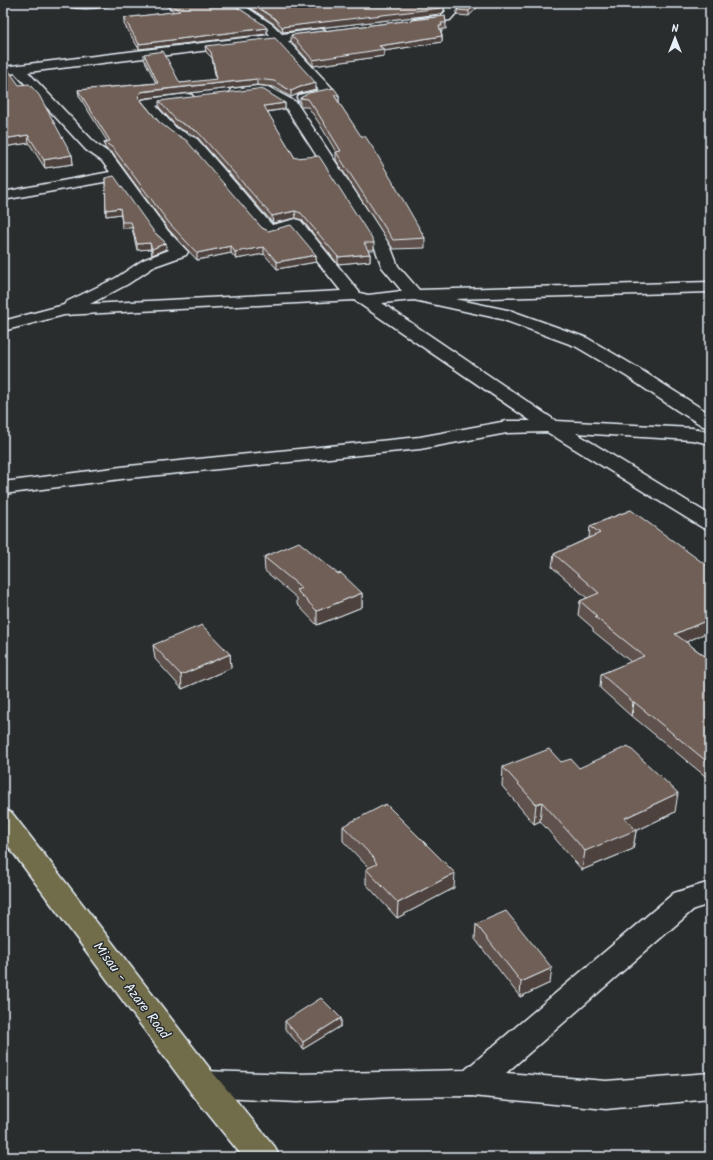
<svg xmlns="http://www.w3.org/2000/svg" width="713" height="1160" font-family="Kalam,sans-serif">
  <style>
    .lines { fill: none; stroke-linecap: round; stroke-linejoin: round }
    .minor-casing { stroke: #e8f1f8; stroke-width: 3 }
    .major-casing { stroke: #e8f1f8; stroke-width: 3 }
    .minor { fill: #2a2d2e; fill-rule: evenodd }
    .major { fill: #716d4b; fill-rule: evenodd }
    .wall { fill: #5f514b; stroke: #e8f1f8 }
    .shaded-wall { fill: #4e423d; stroke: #e8f1f8 }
    .building { fill: #6f5e57; stroke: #e8f1f8 }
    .labels { text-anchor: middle; stroke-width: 3; stroke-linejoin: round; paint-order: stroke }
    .near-street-label { font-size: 14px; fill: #e8f1f8; stroke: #2a2d2e }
  </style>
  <rect width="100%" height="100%" fill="#2a2d2e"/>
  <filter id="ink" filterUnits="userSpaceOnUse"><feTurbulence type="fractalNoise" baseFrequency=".025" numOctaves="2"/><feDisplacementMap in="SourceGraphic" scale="8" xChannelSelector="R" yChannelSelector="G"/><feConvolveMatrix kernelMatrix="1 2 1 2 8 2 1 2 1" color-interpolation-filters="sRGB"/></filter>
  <g filter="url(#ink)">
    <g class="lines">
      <defs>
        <path id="minor" d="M 61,3 L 111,3 L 109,5 C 94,9 78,9 63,5 Z
          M 226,3 L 240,3 L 273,25 L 282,34 L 321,29 L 325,30 L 327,33 L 325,36 L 288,41 L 333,89 L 334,92 L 333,95 L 304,102 L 299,101 L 297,98 L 299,95 L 319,90 L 276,42 L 28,72 L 96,144 L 112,155 L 168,231 L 188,252 L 186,255 L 155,266 L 128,284 L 90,304 L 341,291 L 292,230 L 268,236 L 263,234 L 187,145 C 167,136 153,121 140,103 L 142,100 L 147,99 L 187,94 L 192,95 L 194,98 L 192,101 L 156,106 L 176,128 L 197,139 L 272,225 L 296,219 L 301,221 L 360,293 L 368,295 L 402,291 L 382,267 L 375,248 L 365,231 L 286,108 L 265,95 L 236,96 L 231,95 L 230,92 L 231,89 L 257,86 L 268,87 L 296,102 L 381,231 L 391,248 L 398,266 L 419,290 L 710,282 L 710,292 L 455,299 L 512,311 L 587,338 L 638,368 L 710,414 L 710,428 L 703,426 L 678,411 L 626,376 L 575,346 L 501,319 L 414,300 L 382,303 L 556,421 L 692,428 L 710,432 L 710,444 L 692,440 L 576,433 L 710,515 L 710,530 L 703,528 L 547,432 L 507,433 L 420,449 L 129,478 L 3,494 L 3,482 L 129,466 L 420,437 L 507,421 L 531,421 L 354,300 L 64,315 L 3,331 L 3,321 L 64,305 L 66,302 L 116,278 L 143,260 L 169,250 L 156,237 L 115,180 L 3,200 L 3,192 L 110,172 L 102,161 L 86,150 L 15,73 L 3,75 L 3,67 L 270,35 L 265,29 Z
          M 440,3 L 452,3 L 458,11 L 450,20 L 416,25 L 412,24 L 410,22 L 412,20 L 416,19 L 442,15 L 446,11 Z
          M 710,882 L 710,904 L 694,909 L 506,1073 L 606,1081 L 710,1073 L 710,1099 L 606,1109 L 472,1096 L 392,1097 L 296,1102 L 203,1097 L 192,1094 L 187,1084 L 192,1074 L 203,1071 L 296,1074 L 465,1070 L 674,893 Z"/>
        <path id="major" d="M 3,810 L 12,813 L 214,1074 L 275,1147 L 279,1157 L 243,1157 L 192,1094 L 3,839 Z"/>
      </defs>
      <use href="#minor" class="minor-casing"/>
      <use href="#major" class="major-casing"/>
      <use href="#minor" class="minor"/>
      <use href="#major" class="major"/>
    </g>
    <path class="wall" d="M 163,3 L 231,3 L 267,28 L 267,34 L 139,49 L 124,24 L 124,18 L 174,12 Z
      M 243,3 L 442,3 L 444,6 L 444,11 L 441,14 L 283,32 L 274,24 Z
      M 454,3 L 480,3 L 480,5 L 469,16 L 457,15 L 457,10 L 458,8 Z
      M 445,16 L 446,23 L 446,29 L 442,29 L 442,32 L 441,32 L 442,36 L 442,42 L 384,51 L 384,56 L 313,66 L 291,41 L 291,35 Z
      M 205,46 L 316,89 L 300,93 L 291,97 L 274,87 L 257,85 L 147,98 L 142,99 L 141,100 L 159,122 L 262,228 L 316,255 L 316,262 L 277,269 L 264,254 L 236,259 L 231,253 L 197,260 L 169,230 L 113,154 L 105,148 L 104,142 L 107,141 L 79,96 L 78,90 L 156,83 L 144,59 L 144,54 L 180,83 L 216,80 L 212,58 L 206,52 Z
      M 3,68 L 72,155 L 73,164 L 45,168 L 29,143 L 3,147 Z
      M 339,95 L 339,103 L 425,238 L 425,248 L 393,249 L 336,160 L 336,152 L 319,123 L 308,107 L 300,107 L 300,98 Z
      M 159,101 L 285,103 L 285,109 L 267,112 L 295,158 L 374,243 L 374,250 L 368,250 L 370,254 L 370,261 L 338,264 L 302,220 L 296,218 L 273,223 L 198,138 L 177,127 L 159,107 Z
      M 105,178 L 154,232 L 166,243 L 166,249 L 152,255 L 151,249 L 137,250 L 132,228 L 122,228 L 121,214 L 106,216 Z
      M 631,510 L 710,631 L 686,642 L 710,660 L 710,780 L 632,716 L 631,716 L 600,688 L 601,674 L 631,662 L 593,631 L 593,628 L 578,615 L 580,601 L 587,598 L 552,567 L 554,554 L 589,538 L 590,526 Z
      M 264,557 L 362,593 L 362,607 L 317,625 L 297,604 L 297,598 L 265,571 Z
      M 153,645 L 230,654 L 231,668 L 182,689 L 155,659 Z
      M 561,762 L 579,768 L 675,812 L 636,831 L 633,849 L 582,870 L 540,821 L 534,824 L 502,786 L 503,767 Z
      M 343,826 L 454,888 L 397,918 L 366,884 L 366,869 L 369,868 L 343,841 Z
      M 476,924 L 550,983 L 520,997 L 475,939 Z
      M 341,1018 L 341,1026 L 303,1049 L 285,1029 L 285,1021 Z"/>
    <path class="shaded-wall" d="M 477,3 L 480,3 L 480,5 L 469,16 L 469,11 Z
      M 444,6 L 444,11 L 441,14 L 283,32 L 282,27 Z
      M 267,28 L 267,34 L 139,49 L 139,44 Z
      M 442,36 L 442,42 L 384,51 L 384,56 L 313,66 L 313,60 L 379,46 Z
      M 257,79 L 257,85 L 147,98 L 142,99 L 138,103 L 138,97 L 141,92 Z
      M 316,83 L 316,89 L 300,93 L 291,97 L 291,91 L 300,87 Z
      M 334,95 L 339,95 L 339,103 Z
      M 285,103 L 285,109 L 264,112 L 264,106 Z
      M 28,135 L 29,143 L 3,147 L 3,139 Z
      M 72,155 L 73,164 L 45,168 L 44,160 Z
      M 120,208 L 121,214 L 106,216 L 106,210 Z
      M 295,211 L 296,218 L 273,223 L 272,216 Z
      M 150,243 L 151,249 L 137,250 L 137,244 Z
      M 166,243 L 166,249 L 152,255 L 152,249 Z
      M 231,246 L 231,253 L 197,260 L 197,253 Z
      M 264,247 L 264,254 L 236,259 L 235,252 Z
      M 370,254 L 370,261 L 338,264 L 338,257 Z
      M 316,255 L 316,262 L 277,269 L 277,262 Z
      M 362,593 L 362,607 L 317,625 L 317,611 Z
      M 710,619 L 710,631 L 673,648 L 675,634 Z
      M 230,654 L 231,668 L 182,689 L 181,675 Z
      M 633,702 L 634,702 L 632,716 L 631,716 Z
      M 678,793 L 675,812 L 636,831 L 633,849 L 582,870 L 585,851 L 625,818 Z
      M 542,802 L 540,821 L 534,824 L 536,804 Z
      M 455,873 L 454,888 L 397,918 L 398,903 Z
      M 552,968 L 550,983 L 520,997 L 521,982 Z
      M 341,1018 L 341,1026 L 303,1049 L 303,1042 Z"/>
    <path class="building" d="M 169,3 L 231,3 L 264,25 L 267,28 L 139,44 L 124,18 L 180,11 Z
      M 251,3 L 442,3 L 444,6 L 441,8 L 282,27 L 274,18 Z
      M 458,3 L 477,3 L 469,11 L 457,10 L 460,6 Z
      M 445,16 L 446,23 L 441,23 L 442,26 L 439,26 L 442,36 L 379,46 L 384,49 L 313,60 L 291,35 Z
      M 275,38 L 316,83 L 300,87 L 291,91 L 274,81 L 257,79 L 146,91 L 141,92 L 138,97 L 159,122 L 172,132 L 186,140 L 262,228 L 268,231 L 291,225 L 316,255 L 277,262 L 264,247 L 235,252 L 231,246 L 197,253 L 169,223 L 113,148 L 104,142 L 110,141 L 78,90 L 158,83 L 144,54 L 163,51 L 180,83 L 217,79 L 211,52 L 205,46 Z
      M 3,68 L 7,68 L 19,85 L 29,84 L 39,95 L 72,155 L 44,160 L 28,135 L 3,139 Z
      M 334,88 L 339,95 L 334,95 L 361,136 L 365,136 L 375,151 L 425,238 L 393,240 L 336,152 L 341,151 L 319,115 L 308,99 L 300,98 L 309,93 Z
      M 257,89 L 264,90 L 285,103 L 264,106 L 295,158 L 319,156 L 374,242 L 374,243 L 364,243 L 370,254 L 338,257 L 301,213 L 295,211 L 272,216 L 198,132 L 176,120 L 159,101 Z
      M 114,176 L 154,232 L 166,243 L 152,249 L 150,243 L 137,244 L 131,222 L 122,222 L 120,208 L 106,210 L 105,178 Z
      M 631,510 L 710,568 L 710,619 L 675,634 L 710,660 L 710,764 L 634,702 L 633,702 L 601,674 L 644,656 L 595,617 L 597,616 L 580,601 L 599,593 L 554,554 L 600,533 L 590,526 Z
      M 299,542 L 338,574 L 341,573 L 362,593 L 317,611 L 296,590 L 302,588 L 264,557 Z
      M 202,625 L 230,654 L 181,675 L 153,645 Z
      M 628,746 L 678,793 L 625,818 L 636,830 L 585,851 L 542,802 L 536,804 L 503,767 L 549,749 L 561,762 L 571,759 L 579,768 Z
      M 386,804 L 455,873 L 398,903 L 366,869 L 377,864 L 374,860 L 375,859 L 343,826 Z
      M 506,911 L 552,968 L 521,982 L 476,924 Z
      M 321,998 L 341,1018 L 303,1042 L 285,1021 Z"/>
  </g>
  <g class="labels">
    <g class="near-street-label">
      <text transform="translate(132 990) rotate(53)" y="5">Misau - Azare Road</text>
    </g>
  </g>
  <rect width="713" height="1160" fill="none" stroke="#2a2d2e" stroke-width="16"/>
  <rect x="8" y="8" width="697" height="1144" fill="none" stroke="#e8f1f8" stroke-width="1.5" filter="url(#ink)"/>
  <g transform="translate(675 38)" stroke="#2a2d2e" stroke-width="3" paint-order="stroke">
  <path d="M0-3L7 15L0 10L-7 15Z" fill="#e8f1f8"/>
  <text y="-6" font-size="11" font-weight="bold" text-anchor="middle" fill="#e8f1f8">N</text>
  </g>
</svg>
